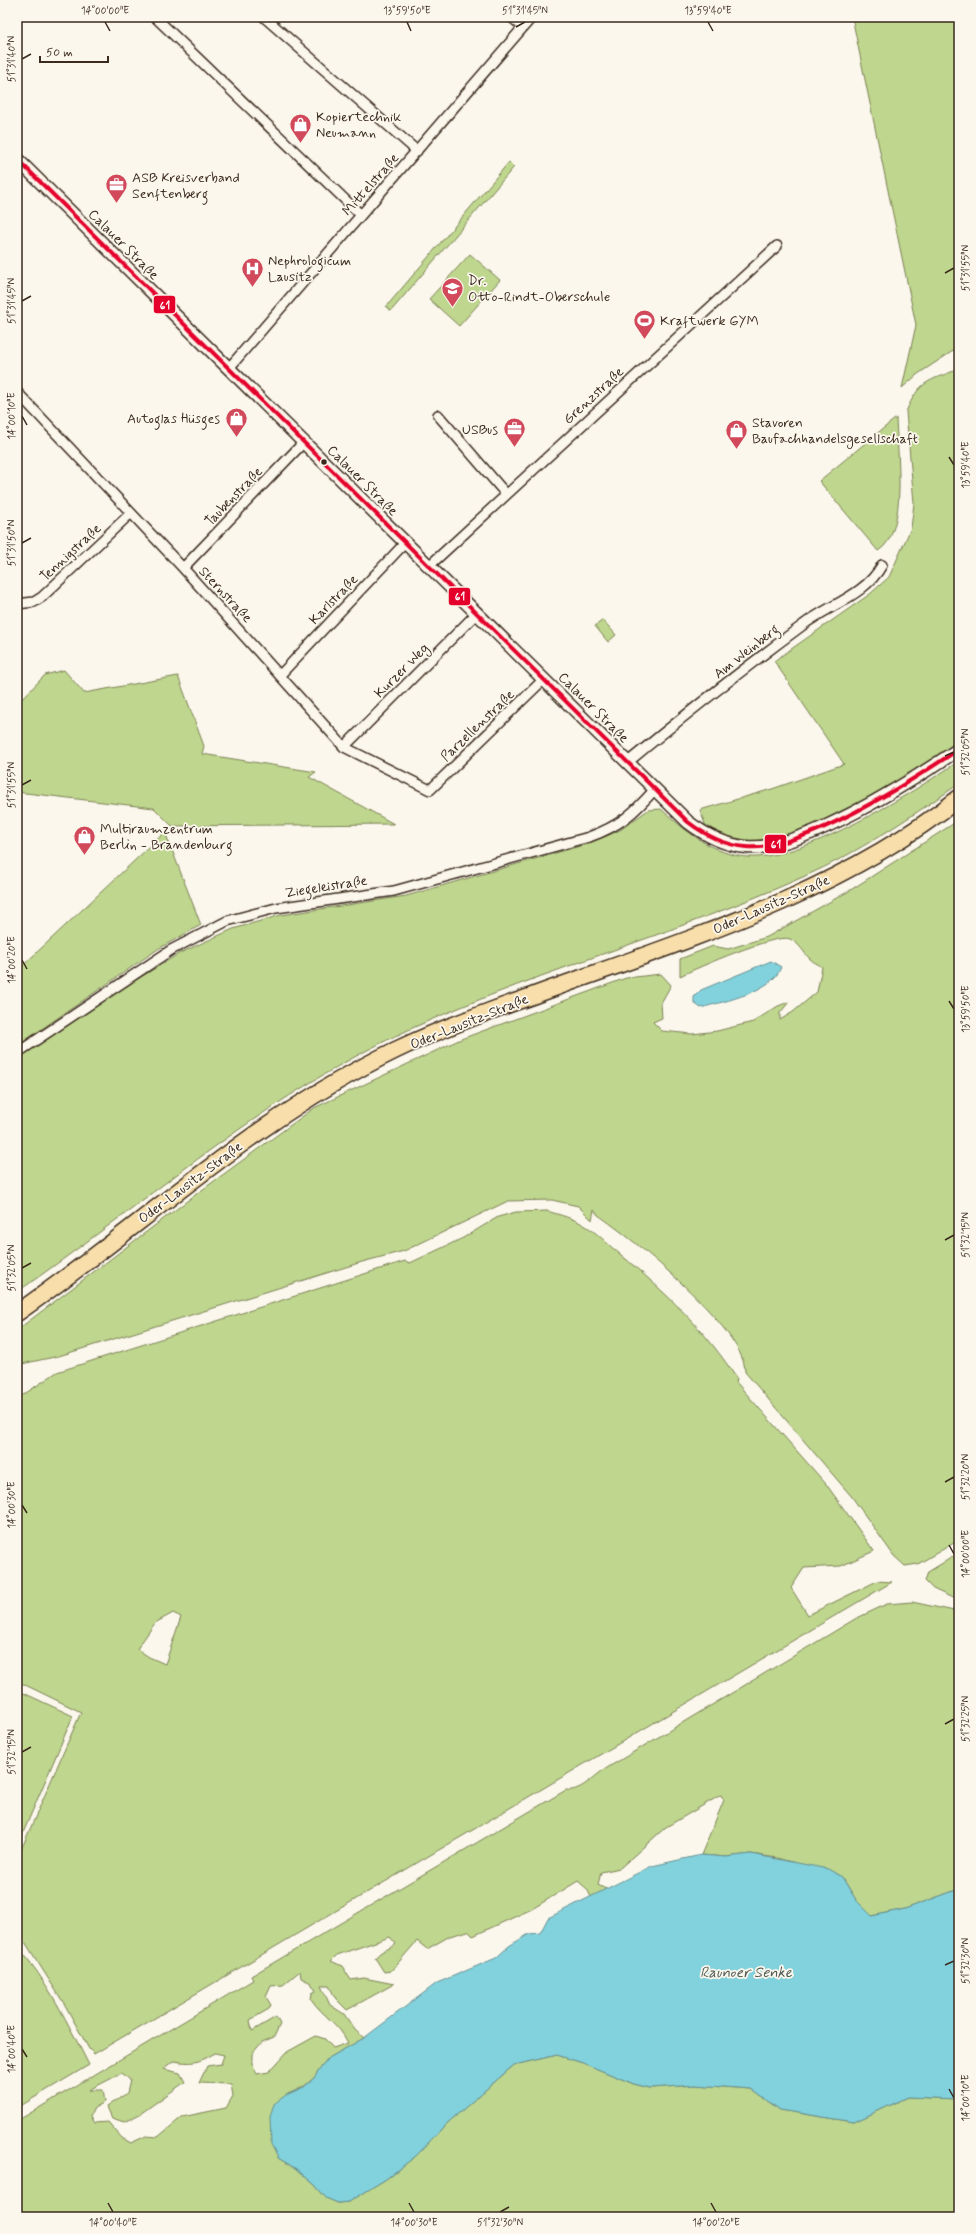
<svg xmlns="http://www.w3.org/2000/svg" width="976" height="2234" font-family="Mynerve,sans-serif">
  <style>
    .green { fill: #bed68d; stroke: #7c8056; fill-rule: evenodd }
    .water { fill: #82d2de; stroke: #668f91 }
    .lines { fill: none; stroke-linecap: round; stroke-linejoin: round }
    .minor-casing { stroke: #3b2a1e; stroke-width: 12 }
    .tertiary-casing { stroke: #3b2a1e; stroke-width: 15 }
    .trunk-casing { stroke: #3b2a1e; stroke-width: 19 }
    .minor { stroke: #fbf7ec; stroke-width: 9 }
    .tertiary { stroke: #fbf7ec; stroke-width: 12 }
    .trunk { stroke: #f8deab; stroke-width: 16 }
    .bus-1-casing { stroke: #fbf7ec; stroke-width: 7 }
    .bus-1 { stroke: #e4002b; stroke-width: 4 }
    .ticks { fill: none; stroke: #3b2a1e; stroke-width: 1.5 }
    .bus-dot { fill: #3b2a1e; stroke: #fbf7ec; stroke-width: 1.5 }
    .labels { text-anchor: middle; stroke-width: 3.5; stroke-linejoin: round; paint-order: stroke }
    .poi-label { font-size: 14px; fill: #3b2a1e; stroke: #fbf7ec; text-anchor: start }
    .street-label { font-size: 14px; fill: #3b2a1e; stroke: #fbf7ec }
    .water-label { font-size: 15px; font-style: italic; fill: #505c58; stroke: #fbf7ec }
    .line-badge { stroke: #fbf7ec; stroke-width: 1.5 }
    .badge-label { font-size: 11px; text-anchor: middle; font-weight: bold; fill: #fff }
    .neatline { fill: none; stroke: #3b2a1e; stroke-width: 1.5 }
    .ticks-label { font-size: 10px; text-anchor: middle; fill: #3b2a1e }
  </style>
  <rect width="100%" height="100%" fill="#fbf7ec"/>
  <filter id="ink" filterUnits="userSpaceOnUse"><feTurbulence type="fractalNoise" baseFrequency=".025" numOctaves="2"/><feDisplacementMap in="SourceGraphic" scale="8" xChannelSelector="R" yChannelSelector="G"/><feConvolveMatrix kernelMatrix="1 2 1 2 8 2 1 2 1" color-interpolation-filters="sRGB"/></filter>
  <g filter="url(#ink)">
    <path class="green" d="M 852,17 L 959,17 L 959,350 L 953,351 L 918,374 L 902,388 L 916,325 Z
      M 509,162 L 514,167 L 391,311 L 386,307 Z
      M 470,254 L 500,280 L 459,326 L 429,299 Z
      M 959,369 L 959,741 C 921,768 883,791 841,811 C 812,826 782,840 749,841 C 733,842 719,834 706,827 L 700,810 L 772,789 L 844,764 L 774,661 L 870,594 L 889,577 L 911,528 L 914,503 L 906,412 C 919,380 929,381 959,369 Z
      M 896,418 C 897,451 909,533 878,551 L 819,481 Z
      M 603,620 L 616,635 L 608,642 L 595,626 Z
      M 64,670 L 84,693 L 178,676 L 204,746 L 202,754 L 316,772 L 309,777 L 394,824 L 172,826 L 154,808 L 17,792 L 17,704 L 45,675 Z
      M 959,761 L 959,783 L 956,786 C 907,819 858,853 803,877 C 667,938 521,975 387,1040 C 252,1107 140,1207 17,1292 L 17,1053 L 180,953 L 233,929 L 281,915 L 406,896 L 587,844 L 620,830 L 648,810 L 661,809 C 685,830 714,856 749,857 C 805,860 912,793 959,761 Z
      M 959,820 L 959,1540 L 918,1564 L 905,1566 L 894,1556 L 852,1497 L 745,1372 C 746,1330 632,1238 598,1215 L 594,1210 L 592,1220 L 578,1206 L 552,1200 L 508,1201 L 404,1251 L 362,1262 L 59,1356 L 17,1365 L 17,1330 L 191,1198 L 314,1108 L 461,1039 L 626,978 L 661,974 L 671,985 L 661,1003 L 662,1018 L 653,1022 L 662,1031 L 692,1034 L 717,1031 L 753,1022 L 778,1006 L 789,1002 L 780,1013 L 780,1020 L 793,1012 L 817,992 L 822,967 C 818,964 813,962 810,959 C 803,952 800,944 790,939 C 776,933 697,968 680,976 L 680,959 L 713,946 L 728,949 L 767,937 L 849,891 Z
      M 165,832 L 201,925 L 158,949 L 17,1046 L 17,971 Z
      M 547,1211 C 560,1215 573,1218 584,1225 C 597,1232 608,1245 620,1254 C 664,1291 706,1330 737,1379 L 736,1382 L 826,1484 L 874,1551 L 841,1566 L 804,1568 L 791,1588 L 808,1615 L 877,1581 L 892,1582 L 94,2054 L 89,2049 L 65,2005 L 25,1942 L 17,1934 L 17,1859 L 81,1712 L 17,1681 L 17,1399 L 57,1372 L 405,1261 L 410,1263 L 463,1238 L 498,1217 L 516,1212 ZM 173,1613 L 181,1617 L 165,1664 L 149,1657 L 137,1649 L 155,1623 Z
      M 959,1553 L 959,1601 L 933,1589 L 925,1581 L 928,1572 Z
      M 912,1602 L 959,1612 L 959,1889 L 905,1909 L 872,1916 L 856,1900 L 842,1877 L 777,1858 L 751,1854 L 726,1857 L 701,1855 L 724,1800 L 721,1795 L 666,1827 L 620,1868 L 601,1872 L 598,1885 L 608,1890 L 591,1897 L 587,1889 L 578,1881 L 532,1909 L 473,1936 L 468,1931 L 450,1936 L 427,1949 L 417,1941 L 391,1971 L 384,1972 L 375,1958 C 384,1947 389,1951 396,1944 L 390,1937 L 337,1955 L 331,1961 L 342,1966 L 351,1980 L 364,1978 L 394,1984 L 347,2010 L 336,1999 L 329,1986 L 321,1986 L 330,2005 L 344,2014 L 355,2030 L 364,2038 L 327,2059 L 314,2078 L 303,2087 L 286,2095 L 278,2158 L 295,2168 L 315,2185 L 326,2198 L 338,2203 L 349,2202 L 386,2179 L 417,2155 L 444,2126 L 514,2065 L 557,2055 L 583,2063 L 634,2084 L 650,2088 L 696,2085 L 751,2089 L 780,2110 L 854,2122 L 908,2097 L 959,2099 L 959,2217 L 17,2217 L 17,2121 L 253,1980 L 251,1976 L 566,1790 C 579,1792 591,1779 602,1771 L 855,1619 L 887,1604 ZM 300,1971 L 301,1978 L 311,1983 L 316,1991 L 312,1993 L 311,1999 C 323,2017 338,2022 348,2043 L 333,2048 L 325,2039 L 316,2036 L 287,2052 L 269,2072 L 257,2074 L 252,2063 L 252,2054 L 262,2042 L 274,2037 L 280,2024 L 276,2017 L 252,2031 L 250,2020 L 269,2009 L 271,2005 L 266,1997 L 271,1986 L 283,1985 ZM 215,2053 L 224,2055 L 221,2064 L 207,2066 L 199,2083 L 231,2084 L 233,2096 L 226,2108 L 182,2117 L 158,2137 L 146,2136 L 131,2143 L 122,2138 L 108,2122 L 94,2123 L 90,2116 L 94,2108 L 105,2102 L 103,2090 L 89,2090 L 122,2073 L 130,2080 L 127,2093 L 107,2107 L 112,2118 L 124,2122 L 140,2114 L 185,2082 L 180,2073 L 163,2069 L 173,2061 C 193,2064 198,2063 215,2053 Z
      M 17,1690 L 73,1716 L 17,1847 Z
      M 17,1946 C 48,1981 68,2024 89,2065 L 17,2108 Z"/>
    <path class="water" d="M 771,961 L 781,967 C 773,992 724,1001 701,1008 L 694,1003 L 694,997 L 701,990 Z
      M 751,1854 L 828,1869 L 842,1877 L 856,1900 L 872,1916 L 905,1909 L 959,1889 L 959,2099 L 908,2097 L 854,2122 L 780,2110 L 751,2089 L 696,2085 L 650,2088 L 634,2084 L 583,2063 L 557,2055 L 514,2065 L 444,2126 L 417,2155 L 386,2179 L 349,2202 L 338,2203 L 326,2198 L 315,2185 L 295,2168 L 278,2158 L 271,2144 L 270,2116 L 274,2104 L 286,2095 L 304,2087 L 314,2078 L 327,2059 L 364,2038 L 437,1983 L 496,1958 L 509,1946 L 529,1934 L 540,1933 L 548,1918 L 652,1866 L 701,1855 L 726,1857 Z"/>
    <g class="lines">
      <defs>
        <path id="minor" d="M 155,17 L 361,215
          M 264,17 L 417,151
          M 511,17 L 523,27
          M 229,368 L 532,17
          M 17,392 L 183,568 L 344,747 L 430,790 L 544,679
          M 438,415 L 506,494
          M 429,566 L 777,246
          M 183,568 L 303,443
          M 17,604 L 34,602 L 42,597 L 131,513
          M 281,674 L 405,543
          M 344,747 L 477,613
          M 628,762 C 685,715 743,669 803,625 C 829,605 866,595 882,565
          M 17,1053 L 171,950 L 227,921 L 276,908 L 394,891 L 589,837 C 620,826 634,813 655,789"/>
        <path id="tertiary" d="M 17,159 L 688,822 C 705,835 724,845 746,847 C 800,853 913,780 959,749"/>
        <path id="trunk" d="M 17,1313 C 145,1224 253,1119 396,1050 C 440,1029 486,1012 532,996 C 679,942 835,896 959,798"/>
      </defs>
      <use href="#minor" class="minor-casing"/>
      <use href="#tertiary" class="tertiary-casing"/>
      <use href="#trunk" class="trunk-casing"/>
      <use href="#minor" class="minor"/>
      <use href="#tertiary" class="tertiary"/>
      <use href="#trunk" class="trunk"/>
      <defs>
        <path id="bus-1" d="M 17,159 L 688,822 C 705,835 724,845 746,847 C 800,853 913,780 959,749"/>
      </defs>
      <use href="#bus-1" class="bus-1-casing"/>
      <use href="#bus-1" class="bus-1"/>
    </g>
  </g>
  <path class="ticks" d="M 105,22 L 110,31M 407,22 L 411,31M 708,22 L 713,31M 516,27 L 525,22M 22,59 L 31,54M 945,273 L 954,268M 22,301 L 31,296M 22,416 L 27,425M 949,457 L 954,465M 22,543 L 31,538M 945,756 L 954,752M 22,785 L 31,780M 22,960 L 27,969M 949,1001 L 954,1009M 945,1240 L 954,1235M 22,1268 L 31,1263M 945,1482 L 954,1477M 22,1505 L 27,1513M 949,1545 L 954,1554M 945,1724 L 954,1719M 22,1752 L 31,1747M 945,1965 L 954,1961M 22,2049 L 27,2057M 949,2089 L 954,2098M 108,2203 L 113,2212M 409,2203 L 414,2212M 711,2203 L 716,2212M 500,2212 L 509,2207"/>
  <defs>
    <symbol id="shop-pin" viewBox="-11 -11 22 30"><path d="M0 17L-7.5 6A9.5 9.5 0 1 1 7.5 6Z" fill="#d1495b" stroke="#fbf7ec"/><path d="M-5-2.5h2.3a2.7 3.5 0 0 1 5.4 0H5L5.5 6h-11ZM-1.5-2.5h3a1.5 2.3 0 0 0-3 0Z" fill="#fff"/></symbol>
    <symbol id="office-pin" viewBox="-11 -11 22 30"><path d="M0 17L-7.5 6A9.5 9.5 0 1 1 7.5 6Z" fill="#d1495b" stroke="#fbf7ec"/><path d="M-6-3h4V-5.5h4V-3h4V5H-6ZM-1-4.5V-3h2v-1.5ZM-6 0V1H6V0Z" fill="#fff"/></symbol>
    <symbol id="hospital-pin" viewBox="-11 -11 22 30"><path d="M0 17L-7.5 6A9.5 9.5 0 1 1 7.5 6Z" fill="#d1495b" stroke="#fbf7ec"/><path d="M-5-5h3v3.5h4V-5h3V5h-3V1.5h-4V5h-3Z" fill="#fff"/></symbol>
    <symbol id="school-pin" viewBox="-11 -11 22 30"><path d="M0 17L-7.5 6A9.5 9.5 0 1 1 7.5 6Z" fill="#d1495b" stroke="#fbf7ec"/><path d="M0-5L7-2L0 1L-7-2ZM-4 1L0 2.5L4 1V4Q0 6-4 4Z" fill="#fff"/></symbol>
    <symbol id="stadium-pin" viewBox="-11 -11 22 30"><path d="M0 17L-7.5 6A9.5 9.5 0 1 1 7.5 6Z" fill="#d1495b" stroke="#fbf7ec"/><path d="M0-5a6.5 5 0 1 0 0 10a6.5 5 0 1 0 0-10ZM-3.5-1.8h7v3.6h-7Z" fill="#fff"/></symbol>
  </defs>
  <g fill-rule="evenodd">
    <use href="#shop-pin" x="288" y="112" width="25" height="34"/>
    <use href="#office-pin" x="104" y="172" width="25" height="34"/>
    <use href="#hospital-pin" x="240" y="256" width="25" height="34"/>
    <use href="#school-pin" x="440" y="276" width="25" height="34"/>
    <use href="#stadium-pin" x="632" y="308" width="25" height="34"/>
    <use href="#shop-pin" x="224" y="406" width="25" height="34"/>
    <use href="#office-pin" x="502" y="416" width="25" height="34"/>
    <use href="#shop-pin" x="724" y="418" width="25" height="34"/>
    <use href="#shop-pin" x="72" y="824" width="25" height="34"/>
  </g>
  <circle class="bus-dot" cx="324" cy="462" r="3.5"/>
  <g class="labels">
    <g class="poi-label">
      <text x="316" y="121">Kopiertechnik<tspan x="316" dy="16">Neumann</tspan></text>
      <text x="132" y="182">ASB Kreisverband<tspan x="132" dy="16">Senftenberg</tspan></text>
      <text x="268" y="265">Nephrologicum<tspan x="268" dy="16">Lausitz</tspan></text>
      <text x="468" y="285">Dr.<tspan x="468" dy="16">Otto-Rindt-Oberschule</tspan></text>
      <text x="660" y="325">Kraftwerk GYM</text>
      <text x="220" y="423" text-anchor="end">Autoglas Hüsges</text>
      <text x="752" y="427">Stavoren<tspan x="752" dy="16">Baufachhandelsgesellschaft</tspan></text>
      <text x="498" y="434" text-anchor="end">USBus</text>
      <text x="100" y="833">Multiraumzentrum<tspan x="100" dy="16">Berlin - Brandenburg</tspan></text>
    </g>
    <g class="street-label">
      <text transform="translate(370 184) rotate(-49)" y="5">Mittelstraße</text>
      <text transform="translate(124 244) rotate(45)" y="5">Calauer Straße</text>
      <text transform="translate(593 395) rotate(-43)" y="5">Grenzstraße</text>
      <text transform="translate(363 480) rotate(45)" y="5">Calauer Straße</text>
      <text transform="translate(233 496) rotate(-46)" y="5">Taubenstraße</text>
      <text transform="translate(70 552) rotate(-43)" y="5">Tennigstraße</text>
      <text transform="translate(226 594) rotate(47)" y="5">Sternstraße</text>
      <text transform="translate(333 599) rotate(-46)" y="5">Karlstraße</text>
      <text transform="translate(746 651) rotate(-38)" y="5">Am Weinberg</text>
      <text transform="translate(401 670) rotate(-45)" y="5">Kurzer Weg</text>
      <text transform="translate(594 707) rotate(45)" y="5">Calauer Straße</text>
      <text transform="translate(477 725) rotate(-44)" y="5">Parzellenstraße</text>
      <text transform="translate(326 886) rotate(-9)" y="5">Ziegeleistraße</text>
      <text transform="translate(771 904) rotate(-24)" y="5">Oder-Lausitz-Straße</text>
      <text transform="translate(469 1021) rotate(-22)" y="5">Oder-Lausitz-Straße</text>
      <text transform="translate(190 1182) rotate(-37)" y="5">Oder-Lausitz-Straße</text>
    </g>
    <g class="water-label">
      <text x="746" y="1977">Raunoer Senke</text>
    </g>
  </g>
  <g class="line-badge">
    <rect x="153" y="295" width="23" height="19" rx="4" fill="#e4002b"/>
    <rect x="448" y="587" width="23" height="19" rx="4" fill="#e4002b"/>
    <rect x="764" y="834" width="23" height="20" rx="4" fill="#e4002b"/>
  </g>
  <g class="badge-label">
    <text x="165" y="309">61</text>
    <text x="460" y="600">61</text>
    <text x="776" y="848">61</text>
  </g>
  <rect width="976" height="2234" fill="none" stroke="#fbf7ec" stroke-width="44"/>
  <path d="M40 56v6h68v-6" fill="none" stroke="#3b2a1e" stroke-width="2"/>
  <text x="46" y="56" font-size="12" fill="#3b2a1e" stroke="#fbf7ec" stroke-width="3" paint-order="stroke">50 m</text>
  <rect x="22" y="22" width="932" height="2190" class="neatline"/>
  <g class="ticks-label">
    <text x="105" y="14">14°00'00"E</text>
    <text x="407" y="14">13°59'50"E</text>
    <text x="525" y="14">51°31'45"N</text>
    <text x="708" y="14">13°59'40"E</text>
    <text transform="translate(11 59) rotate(-90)" y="4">51°31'40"N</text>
    <text transform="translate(965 268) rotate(-90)" y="4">51°31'55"N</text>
    <text transform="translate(11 301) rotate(-90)" y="4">51°31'45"N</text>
    <text transform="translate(11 416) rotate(-90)" y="4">14°00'10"E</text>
    <text transform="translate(965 465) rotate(-90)" y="4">13°59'40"E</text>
    <text transform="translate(11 543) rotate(-90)" y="4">51°31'50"N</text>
    <text transform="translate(965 752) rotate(-90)" y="4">51°32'05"N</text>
    <text transform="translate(11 785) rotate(-90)" y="4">51°31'55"N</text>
    <text transform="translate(11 960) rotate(-90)" y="4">14°00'20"E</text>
    <text transform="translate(965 1009) rotate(-90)" y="4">13°59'50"E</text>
    <text transform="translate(965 1235) rotate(-90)" y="4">51°32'15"N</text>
    <text transform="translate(11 1268) rotate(-90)" y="4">51°32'05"N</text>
    <text transform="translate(965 1477) rotate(-90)" y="4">51°32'20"N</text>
    <text transform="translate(11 1505) rotate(-90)" y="4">14°00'30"E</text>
    <text transform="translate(965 1554) rotate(-90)" y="4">14°00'00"E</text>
    <text transform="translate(965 1719) rotate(-90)" y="4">51°32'25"N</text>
    <text transform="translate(11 1752) rotate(-90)" y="4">51°32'15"N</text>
    <text transform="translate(965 1961) rotate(-90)" y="4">51°32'30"N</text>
    <text transform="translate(11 2049) rotate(-90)" y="4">14°00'40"E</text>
    <text transform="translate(965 2098) rotate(-90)" y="4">14°00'10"E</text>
    <text x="113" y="2226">14°00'40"E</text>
    <text x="414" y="2226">14°00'30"E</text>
    <text x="500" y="2226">51°32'30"N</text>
    <text x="716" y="2226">14°00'20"E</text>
  </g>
</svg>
